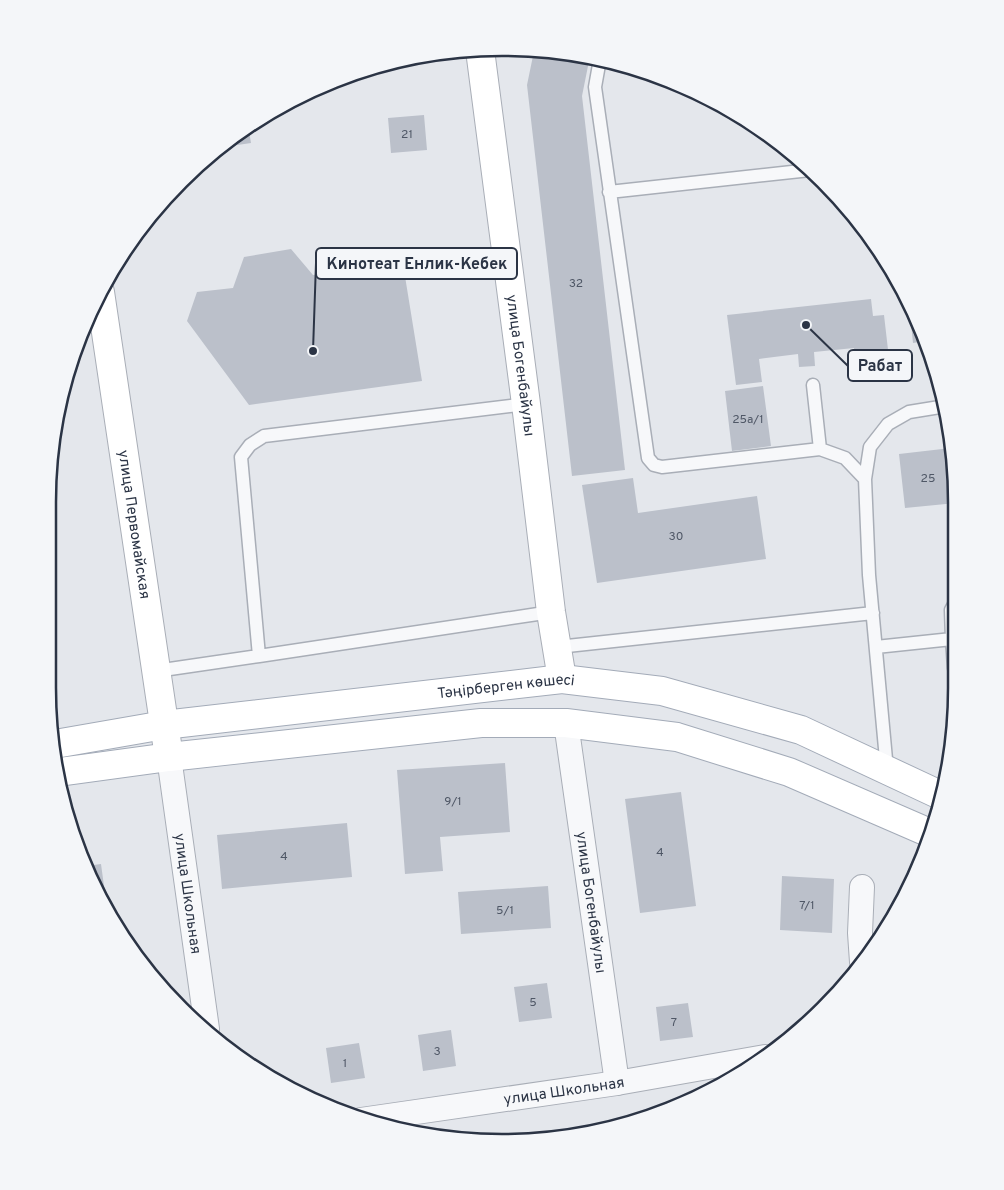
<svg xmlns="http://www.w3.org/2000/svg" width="1004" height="1190" font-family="Overpass,sans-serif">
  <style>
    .building { fill: #bbc0ca }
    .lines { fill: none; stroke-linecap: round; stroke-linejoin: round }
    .lane-casing { stroke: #a9aeb7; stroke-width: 15 }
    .street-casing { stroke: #a9aeb7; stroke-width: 26 }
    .secondary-casing { stroke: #a9aeb7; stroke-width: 30 }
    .primary-casing { stroke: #a3abb8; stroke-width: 30 }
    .lane { stroke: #f7f8fa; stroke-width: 12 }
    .street { stroke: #f7f8fa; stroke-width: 24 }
    .secondary { stroke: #fff; stroke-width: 28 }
    .primary { stroke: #fff; stroke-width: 28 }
    .labels { text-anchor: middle; stroke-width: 5; stroke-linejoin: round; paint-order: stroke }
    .number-label { font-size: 12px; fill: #4f5766 }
    .street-label { font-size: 15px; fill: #2b3445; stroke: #f4f6f9 }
    .rim { fill: none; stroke: #2b3445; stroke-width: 2.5 }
    .leader { fill: none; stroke: #2b3445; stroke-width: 2 }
    .callout-dot { fill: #2b3445; stroke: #f4f6f9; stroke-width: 2 }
    .callout { fill: #f4f6f9; stroke: #2b3445; stroke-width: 2 }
    .callout-label { font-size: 16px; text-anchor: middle; font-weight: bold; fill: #2b3445 }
  </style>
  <rect width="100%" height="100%" fill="#e4e7ec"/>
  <path class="building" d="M 534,51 L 590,56 L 582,96 L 625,470 L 572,476 L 527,85 Z
    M 424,115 L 427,150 L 391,153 L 388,118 Z
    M 249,131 L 251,143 L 224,147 Z
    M 291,249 L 313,275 L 403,264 L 422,381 L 249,405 L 187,321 L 197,292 L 233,288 L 244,257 Z
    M 871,299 L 873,316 L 884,315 L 890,367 L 857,371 L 854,348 L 814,352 L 815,366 L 799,367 L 798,354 L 759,359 L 762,382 L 736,385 L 727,315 Z
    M 909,304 L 922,328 L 926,341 L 913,343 Z
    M 763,386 L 771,446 L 732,451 L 725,391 Z
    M 951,448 L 956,503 L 905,508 L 899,454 Z
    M 633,478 L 638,513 L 757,496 L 766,559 L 597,583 L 582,485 Z
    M 505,763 L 510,832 L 440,837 L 443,871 L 405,874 L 397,770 Z
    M 681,792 L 696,906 L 640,913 L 625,799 Z
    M 347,823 L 352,877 L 222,889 L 217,835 Z
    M 101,864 L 107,908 L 95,889 L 86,866 Z
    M 782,876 L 834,879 L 832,933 L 780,930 Z
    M 548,886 L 551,928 L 461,934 L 458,892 Z
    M 547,983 L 552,1018 L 519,1022 L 514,987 Z
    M 688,1003 L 693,1037 L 660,1041 L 656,1007 Z
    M 451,1030 L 456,1066 L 423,1071 L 418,1035 Z
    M 359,1043 L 365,1078 L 331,1083 L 326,1048 Z"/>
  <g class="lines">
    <defs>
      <path id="lane" d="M 600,59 L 595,87 L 648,458 L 654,465 L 662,467 L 820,449 L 845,458 L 865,479
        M 609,192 L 810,170
        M 813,385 L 820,449
        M 952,639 L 951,610 L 956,601
        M 558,647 L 873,613
        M 876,647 L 952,639 L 954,668 L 956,671
        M 259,656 L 551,612
        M 156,671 L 259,656 L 241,457 L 250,445 L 264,436 L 526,404
        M 887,770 L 869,575 L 865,479 L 870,447 L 888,424 L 909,412 L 946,406"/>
      <g id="street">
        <path id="s1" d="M 566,723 L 617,1083"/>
        <path id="s2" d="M 169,757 L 207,1029"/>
        <path d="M 862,962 L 860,933 L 862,887"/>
        <path id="s3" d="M 361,1120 L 617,1083 L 765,1057"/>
      </g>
      <g id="secondary">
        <path id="s4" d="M 480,50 L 526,404 L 551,612 L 562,679"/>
        <path id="s5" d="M 100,292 L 169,757"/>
      </g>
      <g id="primary">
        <path id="s6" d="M 55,744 L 164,725 L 562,679 L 662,691 L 801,730 L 940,795"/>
        <path d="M 59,772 L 169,757 L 481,723 L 566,723 L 677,737 L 789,772 L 932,834"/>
      </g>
    </defs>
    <use href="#lane" class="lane-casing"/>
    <use href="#street" class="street-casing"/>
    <use href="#secondary" class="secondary-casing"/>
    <use href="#primary" class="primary-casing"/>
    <use href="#lane" class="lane"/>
    <use href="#street" class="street"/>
    <use href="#secondary" class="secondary"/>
    <use href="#primary" class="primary"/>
  </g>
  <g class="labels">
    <g class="number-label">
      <text x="407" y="138">21</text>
      <text x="576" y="287">32</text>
      <text x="748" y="423">25а/1</text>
      <text x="928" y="482">25</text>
      <text x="676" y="540">30</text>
      <text x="453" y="805">9/1</text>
      <text x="660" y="856">4</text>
      <text x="284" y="860">4</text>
      <text x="807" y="909">7/1</text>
      <text x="505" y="914">5/1</text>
      <text x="533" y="1006">5</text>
      <text x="674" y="1026">7</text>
      <text x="437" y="1055">3</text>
      <text x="345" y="1067">1</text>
    </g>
    <g class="street-label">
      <text dy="5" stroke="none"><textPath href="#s4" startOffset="318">улица Богенбайулы</textPath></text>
      <text dy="5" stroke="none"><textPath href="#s5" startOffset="235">улица Первомайская</textPath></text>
      <text dy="5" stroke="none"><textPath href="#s6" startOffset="455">Тәңірберген көшесі</textPath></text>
      <text dy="5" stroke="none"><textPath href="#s2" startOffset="138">улица Школьная</textPath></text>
      <text dy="5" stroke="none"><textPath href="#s1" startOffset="181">улица Богенбайулы</textPath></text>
      <text dy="5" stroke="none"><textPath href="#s3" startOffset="205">улица Школьная</textPath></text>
    </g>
  </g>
  <path d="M0 0H1004V1190H0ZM502 56H502A446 446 0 0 1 948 502V688A446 446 0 0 1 502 1134H502A446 446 0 0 1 56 688V502A446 446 0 0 1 502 56Z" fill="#f4f6f9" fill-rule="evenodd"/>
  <path class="rim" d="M502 56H502A446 446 0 0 1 948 502V688A446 446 0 0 1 502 1134H502A446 446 0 0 1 56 688V502A446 446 0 0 1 502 56Z"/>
  <path class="leader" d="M313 351L316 263M806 325L848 366"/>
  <g class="callout-dot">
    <circle cx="313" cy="351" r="5"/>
    <circle cx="806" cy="325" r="5"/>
  </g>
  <g class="callout">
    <rect x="316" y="248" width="201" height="31" rx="5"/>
    <rect x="848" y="350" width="64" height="31" rx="5"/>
  </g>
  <g class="callout-label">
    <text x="417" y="269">Кинотеат Енлик-Кебек</text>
    <text x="880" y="371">Рабат</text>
  </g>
</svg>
